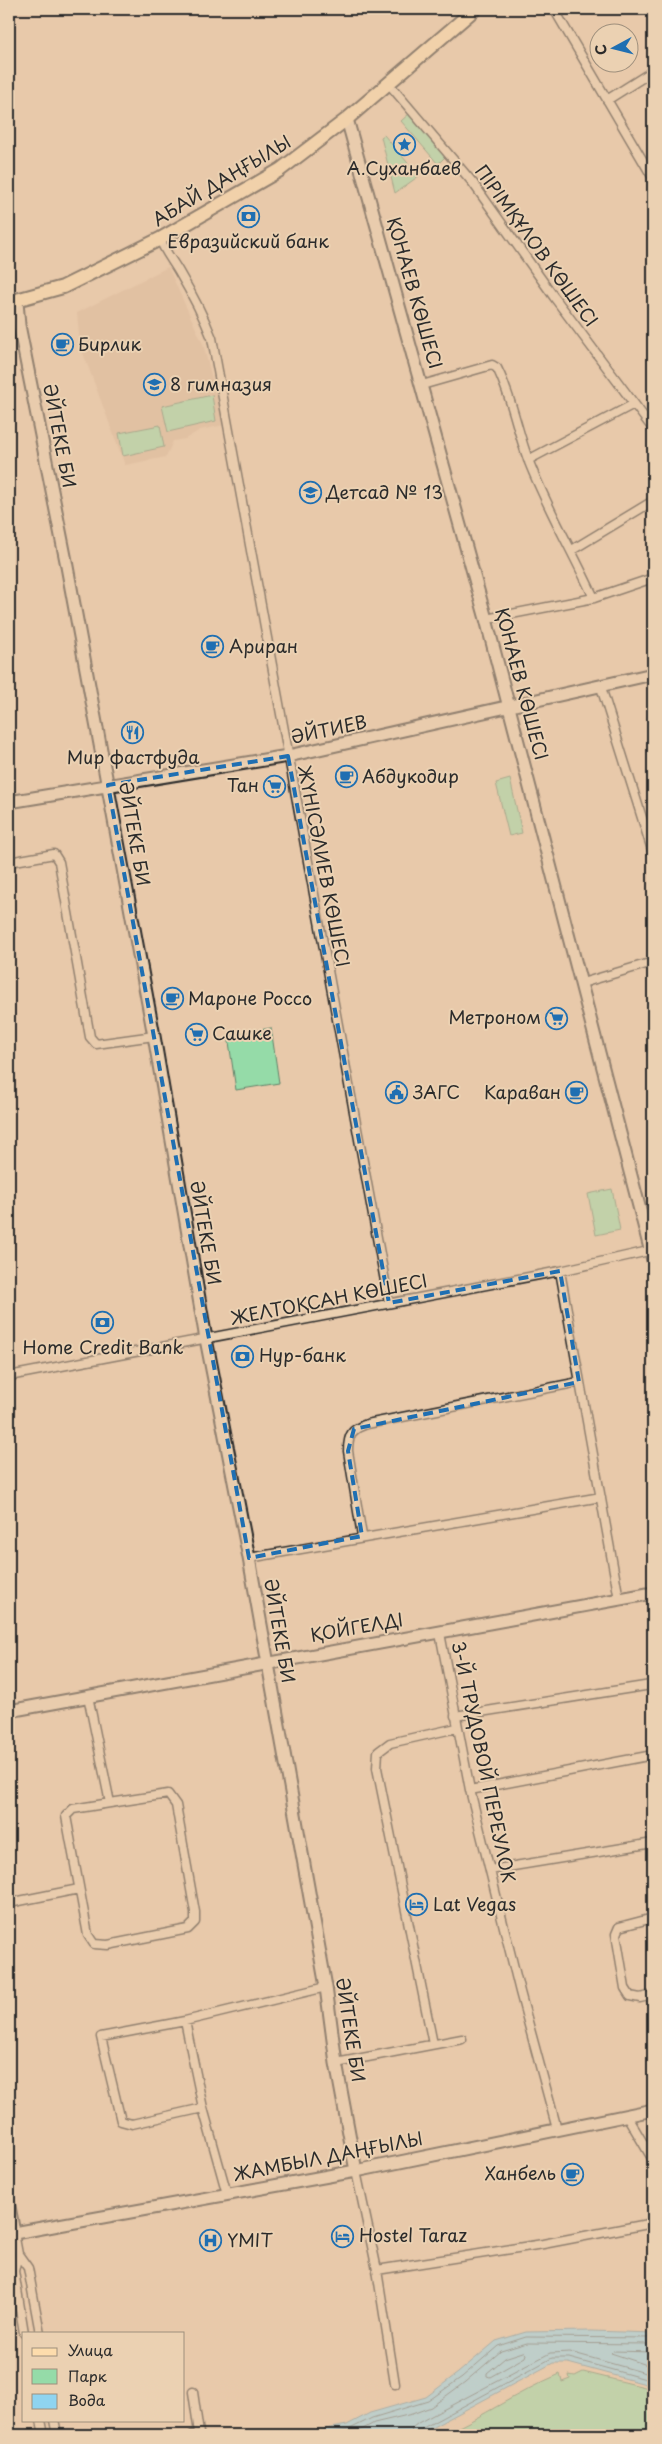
<svg xmlns="http://www.w3.org/2000/svg" width="662" height="2444" font-family="'Playpen Sans',sans-serif">
  <style>
    .built { fill: #dab89a }
    .green { fill: #95dba8; stroke: #60836a }
    .water { fill: #8fd4f0; stroke: #6790a1 }
    .lines { fill: none; stroke-linecap: round; stroke-linejoin: round }
    .shore { stroke: #536f7a; stroke-width: 1 }
    .street-casing { stroke: #2b2b2b; stroke-width: 11 }
    .secondary-casing { stroke: #2b2b2b; stroke-width: 15 }
    .primary-casing { stroke: #2b2b2b; stroke-width: 16 }
    .street { stroke: #ebd1b2; stroke-width: 8 }
    .secondary { stroke: #ebd1b2; stroke-width: 11 }
    .primary { stroke: #fddcac; stroke-width: 12 }
    .marked { fill: none; stroke: #1f6fb2; stroke-width: 4; stroke-dasharray: 10 6; stroke-linejoin: round }
    .labels { text-anchor: middle; stroke-width: 4; stroke-linejoin: round; paint-order: stroke }
    .poi-label { font-size: 18px; fill: #2b2b2b; stroke: #ebd1b2; text-anchor: start }
    .street-label { font-size: 18px; fill: #2b2b2b; stroke: #ebd1b2 }
  </style>
  <rect width="100%" height="100%" fill="#e8c9aa"/>
  <filter id="ink" filterUnits="userSpaceOnUse"><feTurbulence type="fractalNoise" baseFrequency=".02" numOctaves="2"/><feDisplacementMap in="SourceGraphic" scale="10" xChannelSelector="R" yChannelSelector="G"/><feConvolveMatrix kernelMatrix="1 2 1 2 8 2 1 2 1" color-interpolation-filters="sRGB"/></filter>
  <g filter="url(#ink)">
    <path class="built" d="M 168,267 L 203,344 L 224,425 L 200,430 L 185,439 L 173,441 L 166,457 L 125,465 L 80,345 L 77,313 Z"/>
    <path class="green" d="M 410,113 L 445,157 L 438,164 L 401,121 Z
      M 384,135 L 419,176 L 395,193 L 381,137 Z
      M 212,395 L 216,421 L 168,432 L 162,406 Z
      M 160,425 L 164,447 L 123,456 L 119,433 Z
      M 510,779 L 522,833 L 509,836 L 496,783 Z
      M 271,1028 L 279,1083 L 236,1090 L 228,1035 Z
      M 612,1189 L 620,1230 L 596,1235 L 588,1194 Z
      M 583,2372 L 653,2389 L 653,2435 L 442,2435 C 483,2417 519,2391 560,2374 L 562,2382 L 570,2379 L 569,2375 L 575,2376 Z"/>
    <path class="water" d="M 591,2331 L 653,2333 L 653,2386 L 568,2363 L 553,2363 L 418,2435 L 295,2435 L 347,2425 L 370,2413 L 426,2397 L 458,2373 L 496,2341 L 526,2332 Z"/>
    <g class="lines">
      <path class="shore" d="M 524,2352 L 526,2354 L 525,2357 L 490,2377 L 487,2376 L 487,2373 L 505,2358 Z
        M 653,2352 L 613,2351 L 611,2353 L 653,2367
        M 315,2435 L 348,2430 L 372,2418 L 428,2401 L 462,2377 L 498,2346 L 526,2337 L 653,2338
        M 352,2435 L 374,2423 L 412,2414 L 431,2407 L 465,2382 L 501,2351 L 527,2343 L 653,2344
        M 411,2435 L 412,2428 L 418,2423 L 550,2353 L 570,2352 L 653,2375
        M 417,2435 L 421,2429 L 552,2358 L 569,2358 L 653,2381"/>
      <defs>
        <path id="street" d="M 554,9 L 653,178
          M 389,84 L 473,183 L 554,297 L 653,429
          M 607,100 L 653,71
          M 160,239 C 165,252 172,260 179,272 C 192,294 203,315 212,338 L 389,1303
          M 422,385 L 492,365 L 497,368 C 512,397 517,431 529,462 C 548,510 573,552 594,598
          M 528,460 L 634,404
          M 572,550 L 653,501
          M 486,619 L 594,598 L 653,578
          M 601,687 L 653,853
          M 9,862 L 54,854 L 59,862 L 90,1037 L 96,1044 L 154,1036
          M 582,983 L 653,962
          M 560,1271 L 619,1599
          M 9,1376 L 560,1271 L 653,1250
          M 362,1536 L 348,1451 C 348,1434 352,1429 367,1424 L 579,1382
          M 249,1558 L 601,1497
          M 440,1633 L 470,1790 L 520,1992 L 557,2129
          M 88,1696 L 110,1803 L 73,1809 L 66,1816 L 88,1935 L 94,1944 L 108,1945 L 188,1929 L 195,1922 L 195,1912 L 176,1805 L 168,1794 L 110,1803
          M 455,1716 L 651,1685 L 653,1687
          M 470,1790 L 653,1755
          M 490,1870 L 653,1843
          M 9,1903 L 79,1889
          M 653,1918 L 619,1927 L 616,1934 L 625,1988 L 630,1996 L 640,1998 L 653,1995
          M 185,2021 L 203,2108 L 227,2194
          M 433,2044 L 377,1768 L 378,1752 L 390,1743 L 457,1728
          M 336,2063 L 462,2039
          M 203,2108 L 132,2124 L 121,2121 L 101,2037 L 185,2021 L 326,1987
          M 627,2116 L 653,2160
          M 356,2171 L 377,2270 L 395,2384
          M 14,2233 L 18,2254 L 14,2271 L 24,2333
          M 18,2254 L 28,2268 L 40,2333
          M 377,2270 L 543,2244 L 653,2223
          M 193,2392 L 199,2433 L 193,2435
          M 41,2420 L 44,2435
          M 54,2420 L 57,2435"/>
        <path id="secondary" d="M 347,119 L 486,619 L 653,1260
          M 17,302 L 19,325 L 66,561 L 154,1036 L 206,1339 L 249,1558 L 326,1987 L 336,2063 L 356,2171
          M 9,802 L 288,756 L 653,674
          M 9,1711 C 223,1670 438,1632 653,1593
          M 9,2206 L 14,2233
          M 9,2234 L 356,2171 L 653,2110"/>
        <path id="primary" d="M 9,302 L 63,287 L 160,239 L 280,170 L 347,119 L 475,9"/>
      </defs>
      <use href="#street" class="street-casing"/>
      <use href="#secondary" class="secondary-casing"/>
      <use href="#primary" class="primary-casing"/>
      <use href="#street" class="street"/>
      <use href="#secondary" class="secondary"/>
      <use href="#primary" class="primary"/>
    </g>
  </g>
  <path d="M0 0H662V2444H0ZM 288,756 L 389,1303 L 560,1271 L 579,1382 L 354,1429 L 348,1451 L 362,1536 L 249,1558 L 108,785 Z" fill="#e8c9aa" fill-opacity=".55" fill-rule="evenodd"/>
  <path class="marked" d="M 288,756 L 389,1303 L 560,1271 L 579,1382 L 354,1429 L 348,1451 L 362,1536 L 249,1558 L 108,785 Z"/>
  <defs>
    <symbol id="sight-ring" viewBox="-11 -11 22 22"><circle r="9.5" fill="#ebd1b2" stroke="#1f6fb2" stroke-width="1.5"/><path d="M0-6L1.8-2.2L6-1.7L2.9 1.2L3.7 5.4L0 3.3L-3.7 5.4L-2.9 1.2L-6-1.7L-1.8-2.2Z" fill="#1f6fb2"/></symbol>
    <symbol id="bank-ring" viewBox="-11 -11 22 22"><circle r="9.5" fill="#ebd1b2" stroke="#1f6fb2" stroke-width="1.5"/><path d="M-6-4H6V4H-6ZM0-2.3a2.3 2.3 0 1 0 0 4.6a2.3 2.3 0 1 0 0-4.6Z" fill="#1f6fb2"/></symbol>
    <symbol id="cafe-ring" viewBox="-11 -11 22 22"><circle r="9.5" fill="#ebd1b2" stroke="#1f6fb2" stroke-width="1.5"/><path d="M-5.5-4.5H6V0H3Q3 3.5 0 3.5H-2.5Q-5.5 3.5-5.5 0ZM3-3.2v2h1.7v-2ZM-6 4.5H4V6H-6Z" fill="#1f6fb2"/></symbol>
    <symbol id="school-ring" viewBox="-11 -11 22 22"><circle r="9.5" fill="#ebd1b2" stroke="#1f6fb2" stroke-width="1.5"/><path d="M0-5L7-2L0 1L-7-2ZM-4 1L0 2.5L4 1V4Q0 6-4 4Z" fill="#1f6fb2"/></symbol>
    <symbol id="restaurant-ring" viewBox="-11 -11 22 22"><circle r="9.5" fill="#ebd1b2" stroke="#1f6fb2" stroke-width="1.5"/><path d="M-5-6h1v4h1v-4h1v4h1v-4h1v5L-1.5 .5V6h-2V.5L-5-1ZM5-6V6H3V1.5H1.5Q1.5-4 5-6Z" fill="#1f6fb2"/></symbol>
    <symbol id="supermarket-ring" viewBox="-11 -11 22 22"><circle r="9.5" fill="#ebd1b2" stroke="#1f6fb2" stroke-width="1.5"/><path d="M-6-5.5h2.5l.6 2H6L4.5 2H-2.5L-4.4-4H-6ZM-1.5 3.2a1.3 1.3 0 1 0 .1 0ZM3 3.2a1.3 1.3 0 1 0 .1 0Z" fill="#1f6fb2"/></symbol>
    <symbol id="civic-ring" viewBox="-11 -11 22 22"><circle r="9.5" fill="#ebd1b2" stroke="#1f6fb2" stroke-width="1.5"/><path d="M-.6-6.5H3V-4.5H.6V-3L4-1V1h2V6H-6V1h2V-1L-.6-3ZM-1.2 2.5V6h2.4V2.5Z" fill="#1f6fb2"/></symbol>
    <symbol id="hotel-ring" viewBox="-11 -11 22 22"><circle r="9.5" fill="#ebd1b2" stroke="#1f6fb2" stroke-width="1.5"/><path d="M-6-4.5h1.5V1H6V5H4.5V3h-9V5H-6ZM-4 0a1.8 1.8 0 1 1 3.6 0ZM.5 0V-2.5h3Q6-2.5 6 0Z" fill="#1f6fb2"/></symbol>
    <symbol id="hospital-ring" viewBox="-11 -11 22 22"><circle r="9.5" fill="#ebd1b2" stroke="#1f6fb2" stroke-width="1.5"/><path d="M-5-5h3v3.5h4V-5h3V5h-3V1.5h-4V5h-3Z" fill="#1f6fb2"/></symbol>
  </defs>
  <g fill-rule="evenodd">
    <use href="#sight-ring" x="392" y="132" width="25" height="25"/>
    <use href="#bank-ring" x="236" y="204" width="25" height="25"/>
    <use href="#cafe-ring" x="50" y="332" width="25" height="25"/>
    <use href="#school-ring" x="142" y="372" width="25" height="25"/>
    <use href="#school-ring" x="298" y="480" width="25" height="25"/>
    <use href="#cafe-ring" x="200" y="634" width="25" height="25"/>
    <use href="#restaurant-ring" x="120" y="720" width="25" height="25"/>
    <use href="#cafe-ring" x="334" y="764" width="25" height="25"/>
    <use href="#supermarket-ring" x="262" y="774" width="25" height="25"/>
    <use href="#cafe-ring" x="160" y="986" width="25" height="25"/>
    <use href="#supermarket-ring" x="544" y="1006" width="25" height="25"/>
    <use href="#supermarket-ring" x="184" y="1022" width="25" height="25"/>
    <use href="#civic-ring" x="384" y="1080" width="25" height="25"/>
    <use href="#cafe-ring" x="564" y="1080" width="25" height="25"/>
    <use href="#bank-ring" x="90" y="1310" width="25" height="25"/>
    <use href="#bank-ring" x="230" y="1344" width="25" height="25"/>
    <use href="#hotel-ring" x="404" y="1892" width="25" height="25"/>
    <use href="#cafe-ring" x="560" y="2162" width="25" height="25"/>
    <use href="#hotel-ring" x="330" y="2224" width="25" height="25"/>
    <use href="#hospital-ring" x="198" y="2228" width="25" height="25"/>
  </g>
  <g class="labels">
    <g class="poi-label">
      <text x="404" y="175" text-anchor="middle">А.Суханбаев</text>
      <text x="248" y="248" text-anchor="middle">Евразийский банк</text>
      <text x="78" y="351">Бирлик</text>
      <text x="170" y="391">8 гимназия</text>
      <text x="326" y="499">Детсад № 13</text>
      <text x="229" y="653">Ариран</text>
      <text x="133" y="764" text-anchor="middle">Мир фастфуда</text>
      <text x="362" y="783">Абдукодир</text>
      <text x="259" y="792" text-anchor="end">Тан</text>
      <text x="188" y="1005">Мароне Россо</text>
      <text x="541" y="1024" text-anchor="end">Метроном</text>
      <text x="212" y="1040">Сашке</text>
      <text x="413" y="1099">ЗАГС</text>
      <text x="561" y="1099" text-anchor="end">Караван</text>
      <text x="103" y="1354" text-anchor="middle">Home Credit Bank</text>
      <text x="259" y="1362">Нур-банк</text>
      <text x="433" y="1911">Lat Vegas</text>
      <text x="556" y="2180" text-anchor="end">Ханбель</text>
      <text x="359" y="2242">Hostel Taraz</text>
      <text x="227" y="2247">YMIT</text>
    </g>
    <g class="street-label">
      <text transform="translate(222 181) rotate(-31)" y="6">АБАЙ ДАҢҒЫЛЫ</text>
      <text transform="translate(536 246) rotate(54)" y="6">ПІРІМҚҰЛОВ КӨШЕСІ</text>
      <text transform="translate(414 293) rotate(74)" y="6">ҚОНАЕВ КӨШЕСІ</text>
      <text transform="translate(59 436) rotate(79)" y="6">ӘЙТЕКЕ БИ</text>
      <text transform="translate(521 684) rotate(75)" y="6">ҚОНАЕВ КӨШЕСІ</text>
      <text transform="translate(329 730) rotate(-12)" y="6">ӘЙТИЕВ</text>
      <text transform="translate(134 834) rotate(80)" y="6">ӘЙТЕКЕ БИ</text>
      <text transform="translate(323 866) rotate(79)" y="6">ЖҮНІСӘЛИЕВ КӨШЕСІ</text>
      <text transform="translate(205 1233) rotate(80)" y="6">ӘЙТЕКЕ БИ</text>
      <text transform="translate(329 1300) rotate(-11)" y="6">ЖЕЛТОҚСАН КӨШЕСІ</text>
      <text transform="translate(357 1628) rotate(-10)" y="6">ҚОЙГЕЛДІ</text>
      <text transform="translate(279 1631) rotate(80)" y="6">ӘЙТЕКЕ БИ</text>
      <text transform="translate(483 1762) rotate(78)" y="6">3-Й ТРУДОВОЙ ПЕРЕУЛОК</text>
      <text transform="translate(350 2030) rotate(81)" y="6">ӘЙТЕКЕ БИ</text>
      <text transform="translate(328 2157) rotate(-11)" y="6">ЖАМБЫЛ ДАҢҒЫЛЫ</text>
    </g>
  </g>
  <rect width="662" height="2444" fill="none" stroke="#ebd1b2" stroke-width="30"/>
  <rect x="15" y="15" width="632" height="2414" fill="none" stroke="#2b2b2b" stroke-width="2" filter="url(#ink)"/>
  <rect x="22" y="2332" width="162" height="90" fill="#ebd1b2" stroke="#9e8f7c"/>
  <rect x="32" y="2348" width="25" height="8" fill="#fddcac" stroke="#9e8f7c"/>
  <text x="68" y="2356" font-size="15" fill="#2b2b2b">Улица</text>
  <rect x="32" y="2369" width="25" height="15" fill="#95dba8" stroke="#9e8f7c"/>
  <text x="68" y="2382" font-size="15" fill="#2b2b2b">Парк</text>
  <rect x="32" y="2394" width="25" height="15" fill="#8fd4f0" stroke="#9e8f7c"/>
  <text x="68" y="2406" font-size="15" fill="#2b2b2b">Вода</text>
  <g transform="translate(614 48) rotate(263)"><circle r="24" fill="#ebd1b2" stroke="#9e8f7c"/>
  <path d="M0-4L9 19L0 12L-9 19Z" fill="#1f6fb2"/>
  <text y="-8" font-size="14" font-weight="bold" text-anchor="middle" fill="#2b2b2b">С</text>
  </g>
</svg>
